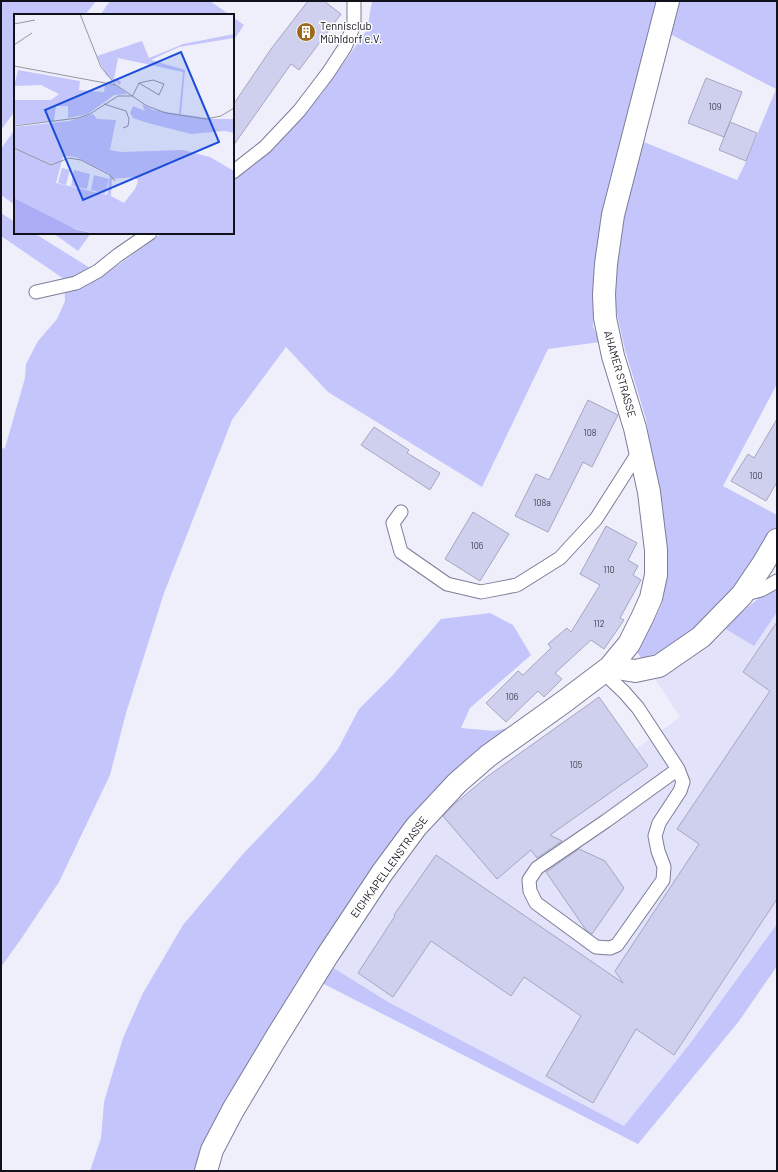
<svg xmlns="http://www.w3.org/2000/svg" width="778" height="1172" font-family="Barlow,sans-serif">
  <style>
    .built { fill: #e2e3fa }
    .green { fill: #c4c5fb }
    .building { fill: #cfd0ee; stroke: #a4a5c1 }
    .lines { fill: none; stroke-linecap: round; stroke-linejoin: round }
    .service-casing { stroke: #7c7d98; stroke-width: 15 }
    .minor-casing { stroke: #7c7d98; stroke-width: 24 }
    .service { stroke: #fff; stroke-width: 13 }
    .minor { stroke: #fff; stroke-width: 22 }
    .labels { text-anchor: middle; stroke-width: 3; stroke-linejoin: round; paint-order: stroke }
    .number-label { font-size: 9px; fill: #404150 }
    .poi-label { font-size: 11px; fill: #11111b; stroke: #fefefe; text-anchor: start }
    .street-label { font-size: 11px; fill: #11111b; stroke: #fefefe }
    .inset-road { fill: none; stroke: #9696a2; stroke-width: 1 }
    .view { fill: #1d4ed8; fill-opacity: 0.15; stroke: #1d4ed8; stroke-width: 2 }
    .inset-edge { fill: none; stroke: #11111b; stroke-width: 2 }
  </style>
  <rect width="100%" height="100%" fill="#efeffc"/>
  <path class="built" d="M 777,587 L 777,966 L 739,1021 L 638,1144 L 322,983 L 375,898 L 424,831 L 485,779 L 599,697 L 636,749 L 680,717 L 655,679 L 690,654 L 761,596 Z"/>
  <path class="green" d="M 1,1 L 96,1 L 85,15 L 15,15 L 15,111 L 1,130 Z
    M 110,1 L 210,1 L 230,15 L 100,15 Z
    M 372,1 L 658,1 L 620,140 L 601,231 L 594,289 L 593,326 L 600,342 L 548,349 L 482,487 L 328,392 L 286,347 L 232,420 L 164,593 L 126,713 L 110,775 L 59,882 L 21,939 L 1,967 L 1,449 L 5,448 L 25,378 L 26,364 L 38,341 L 57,319 L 65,301 L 64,279 L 1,236 L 1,213 L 15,222 L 15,233 L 34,233 L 103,276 L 162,233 L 233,233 L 233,178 L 264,153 L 321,95 L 367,30 Z
    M 680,1 L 777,1 L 777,384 L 723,486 L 777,515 L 777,527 L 757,562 L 713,616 L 666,650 L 650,656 L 641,658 L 638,653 L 639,646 L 656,617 L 662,604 L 665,584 L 668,550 L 646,419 L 625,350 L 615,304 L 615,266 L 622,217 L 644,142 L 737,180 L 744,166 L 776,89 L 670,34 Z
    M 233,17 L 244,25 L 233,41 Z
    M 15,129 L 15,205 L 1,195 L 1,149 Z
    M 53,233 L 91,233 L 78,251 Z
    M 777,587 L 777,612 L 754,646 L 724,628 L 761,596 Z
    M 490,613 L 513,625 L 531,655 L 470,708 L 461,728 L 494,731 L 517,726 L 441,785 L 198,1171 L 90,1171 L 101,1138 L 104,1102 L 123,1038 L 143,993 L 183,925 L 243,854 L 316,777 L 338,749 L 359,709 L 392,676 L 441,619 Z
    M 777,924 L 777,966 L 739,1021 L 638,1144 L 322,983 L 332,967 L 388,1002 L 624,1126 L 689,1045 Z"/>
  <path class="building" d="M 308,1 L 324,1 L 341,14 L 299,70 L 291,64 L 233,146 L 233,105 L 271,49 Z
    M 706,78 L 742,92 L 724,137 L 730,122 L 757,133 L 746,161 L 719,150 L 724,137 L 688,123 Z
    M 588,400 L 618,415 L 592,467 L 583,462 L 548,532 L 515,516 L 536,474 L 549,480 Z
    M 777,419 L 777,482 L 766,501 L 731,481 L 748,454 L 754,458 Z
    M 374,427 L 409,450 L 407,453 L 440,473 L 430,490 L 361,445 Z
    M 473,512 L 509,534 L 480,581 L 445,559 Z
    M 606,526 L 637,543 L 628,560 L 638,566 L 633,575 L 641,580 L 620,618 L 624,620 L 604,649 L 591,640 L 555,673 L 562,679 L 544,697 L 538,691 L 506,722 L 486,703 L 518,671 L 523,675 L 551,648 L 548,644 L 567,628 L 571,632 L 600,585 L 580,574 Z
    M 777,622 L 777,899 L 674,1055 L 636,1029 L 593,1103 L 546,1076 L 581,1016 L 524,977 L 511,996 L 431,941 L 393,997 L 358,973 L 395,916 L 394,915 L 436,855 L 623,983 L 615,971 L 699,844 L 677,829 L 770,691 L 743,672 Z
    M 599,697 L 648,766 L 550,835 L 562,841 L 537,858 L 531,850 L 497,879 L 443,816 L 452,806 L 488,776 Z
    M 579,849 L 605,861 L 624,888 L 592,934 L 586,930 L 546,872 Z"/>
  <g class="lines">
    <defs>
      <path id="service" d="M 233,172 L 265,147 L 299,111 L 328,73 L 345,47 L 354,25 L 354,1
        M 36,292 L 76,283 L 98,271 L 118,255 L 150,233
        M 401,512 L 393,523 L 401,552 L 447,584 L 481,592 L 517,585 L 560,558 L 596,519 L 640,450
        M 742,595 L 761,590 L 777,581
        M 603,672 L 624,692 L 638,708 L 678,769 L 606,821 L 537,868 L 529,880 L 530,891 L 536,903 L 596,947 L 610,948 L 617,945 L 663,880 L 664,867 L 658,851 L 655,836 L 659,823 L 680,791 L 683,782 L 678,769"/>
      <path id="minor" d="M 610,667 L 635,671 L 659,666 L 701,637 L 742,595 L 763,564 L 777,540
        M 206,1171 L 212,1150 L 233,1110 L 276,1038 L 327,956 L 382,873 L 416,827 L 457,783 L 488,756 L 565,701 L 610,667 L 629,644 L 643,616 L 651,598 L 656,575 L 656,550 L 649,492 L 635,428 L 613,356 L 605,318 L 604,294 L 606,264 L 613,215 L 668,1"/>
    </defs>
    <use href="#service" class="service-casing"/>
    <use href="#minor" class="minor-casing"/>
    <use href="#service" class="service"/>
    <use href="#minor" class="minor"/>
  </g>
  <defs>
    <symbol id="building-disc" viewBox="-11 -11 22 22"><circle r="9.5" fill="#9b6b1d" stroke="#fefefe"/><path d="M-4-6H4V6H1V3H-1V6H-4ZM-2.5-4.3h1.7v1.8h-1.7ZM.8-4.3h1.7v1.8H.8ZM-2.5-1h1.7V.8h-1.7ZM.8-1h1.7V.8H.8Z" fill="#fff"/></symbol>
  </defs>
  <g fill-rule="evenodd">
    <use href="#building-disc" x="295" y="21" width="22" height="22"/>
  </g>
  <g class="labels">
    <g class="number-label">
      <text x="715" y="110">109</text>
      <text x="590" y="436">108</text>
      <text x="756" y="479">100</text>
      <text x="542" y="506">108a</text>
      <text x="477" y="549">106</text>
      <text x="609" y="573">110</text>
      <text x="599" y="627">112</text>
      <text x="512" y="700">106</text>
      <text x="576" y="768">105</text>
    </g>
    <g class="poi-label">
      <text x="320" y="30">Tennisclub<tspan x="320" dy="13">Mühldorf e.V.</tspan></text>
    </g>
    <g class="street-label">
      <text transform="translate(620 374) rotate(74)" y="4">AHAMER STRASSE</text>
      <text transform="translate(389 867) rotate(-54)" y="4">EICHKAPELLENSTRASSE</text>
    </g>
  </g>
  <g transform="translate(14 14)">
    <rect width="220" height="220" fill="#efeffc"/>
    <path d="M 220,20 L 220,24 L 165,33 L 137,46 L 171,56 L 167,100 L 165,100 L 169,58 L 104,44 L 100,65 L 107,67 L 106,71 L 92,61 L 83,42 L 128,27 L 135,44 L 169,30 ZM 4,56 L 66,67 L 65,76 L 90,78 L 91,70 L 102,71 L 113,80 L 100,81 L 74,100 L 54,104 L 54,92 L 42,92 L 40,107 L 0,111 L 0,86 L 37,86 L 45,80 L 27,71 L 0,72 ZM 128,90 L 139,96 L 200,105 L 220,105 L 220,119 L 211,117 L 177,120 L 134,109 L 119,104 L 116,99 L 119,92 L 131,97 ZM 79,100 L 83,105 L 102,106 L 96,136 L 107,138 L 169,136 L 196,143 L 220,157 L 220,220 L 81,220 L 56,213 L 0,184 L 0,113 L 55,107 ZM 55,142 L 64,144 L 96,160 L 93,181 L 42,169 L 49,143 ZM 121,163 L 124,167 L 121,175 L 110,189 L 97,182 L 98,165 ZM 48,154 L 56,156 L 52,171 L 44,169 ZM 60,156 L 76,160 L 73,175 L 57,172 ZM 80,161 L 95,165 L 91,180 L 77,176 Z" fill="#c4c5fb" fill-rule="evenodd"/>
    <path d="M 0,184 L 61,215 L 81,220 L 0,220 Z" fill="#acacf4"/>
    <path class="inset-road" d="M 66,0 L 87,53 L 101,70M 0,10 L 21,6M 0,31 L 18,19M 0,52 L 102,71 L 133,92 L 152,99 L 192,105 L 207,102 L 220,94M 118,83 L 125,69 L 145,81 L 150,70 L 139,66 L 125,69M 90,90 L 112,97 L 115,105 L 114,112 L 109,114M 0,112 L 64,104 L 76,100 L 104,82 L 117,82M 0,134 L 37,151 L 55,144 L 67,146 L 96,161 L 101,167"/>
    <path class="view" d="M 167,38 L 205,128 L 69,186 L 31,96 Z"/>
    <rect width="220" height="220" class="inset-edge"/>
  </g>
  <rect width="778" height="1172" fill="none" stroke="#11111b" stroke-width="4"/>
</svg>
